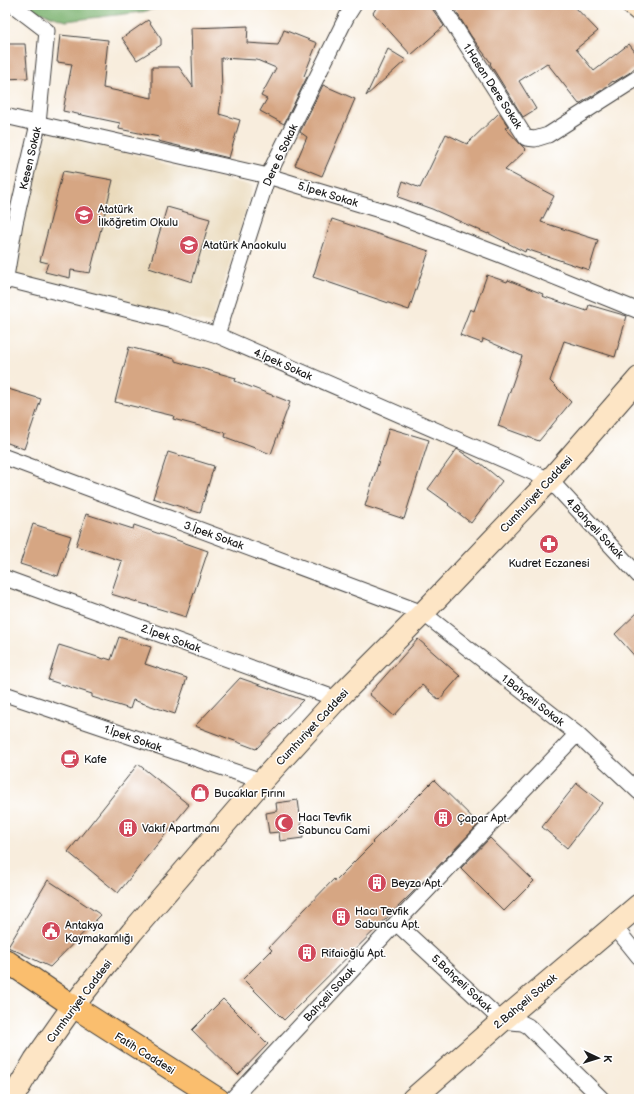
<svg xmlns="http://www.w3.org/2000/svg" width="644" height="1104" font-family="'Balsamiq Sans',sans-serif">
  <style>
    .built { fill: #e9d9ba }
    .forest { fill: #7db371; stroke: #4c6846 }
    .building { fill: #d6a683 }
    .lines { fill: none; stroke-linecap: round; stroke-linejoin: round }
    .street-casing { stroke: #3d3b39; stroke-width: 17 }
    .secondary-casing { stroke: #3d3b39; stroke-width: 24 }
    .primary-casing { stroke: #3d3b39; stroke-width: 24 }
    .street { stroke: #fff; stroke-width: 15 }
    .secondary { stroke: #fde5c5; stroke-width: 22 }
    .primary { stroke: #fabe6e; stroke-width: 22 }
    .labels { text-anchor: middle; stroke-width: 3; stroke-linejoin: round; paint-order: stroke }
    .street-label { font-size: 11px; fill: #1c1c1c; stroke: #fff }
    .poi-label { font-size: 11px; fill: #1c1c1c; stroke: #fff; text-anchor: start }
  </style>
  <rect width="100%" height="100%" fill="#fff"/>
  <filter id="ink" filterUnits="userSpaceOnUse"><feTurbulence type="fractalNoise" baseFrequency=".025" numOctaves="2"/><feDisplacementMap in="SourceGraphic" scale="8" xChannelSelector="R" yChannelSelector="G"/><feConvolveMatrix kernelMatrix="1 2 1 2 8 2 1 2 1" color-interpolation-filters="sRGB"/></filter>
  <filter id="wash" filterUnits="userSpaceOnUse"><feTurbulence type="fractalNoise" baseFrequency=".012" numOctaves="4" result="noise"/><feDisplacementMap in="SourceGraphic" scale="16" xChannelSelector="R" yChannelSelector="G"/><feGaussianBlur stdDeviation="0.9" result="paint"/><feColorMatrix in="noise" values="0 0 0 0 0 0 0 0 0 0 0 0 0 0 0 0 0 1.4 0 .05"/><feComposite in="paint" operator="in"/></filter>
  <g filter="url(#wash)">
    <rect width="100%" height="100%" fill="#f8eddd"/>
    <path class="built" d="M 38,124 L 166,164 L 253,186 L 212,324 L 124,303 L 5,279 Z"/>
    <path class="forest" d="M 17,5 L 168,5 L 142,12 L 66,21 Z"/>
    <g id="blocks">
      <path class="building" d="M 378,5 L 432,5 L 433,10 L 444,26 L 411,55 L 373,13 Z
        M 452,5 L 573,5 L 598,31 L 576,49 L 594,71 L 629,44 L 639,57 L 639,64 L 629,73 L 614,82 L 613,81 L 602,90 L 579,104 L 547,63 L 519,81 L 536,109 L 523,117 L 490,64 L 491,63 L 471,36 Z
        M 148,20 L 161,39 L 161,45 L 137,60 L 122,38 Z
        M 248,26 L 247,43 L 278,45 L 284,30 L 317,43 L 304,76 L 307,77 L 284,124 L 260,111 L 267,99 L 261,96 L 276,68 L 257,60 L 221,58 L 222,93 L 219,114 L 240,120 L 229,158 L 158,141 L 159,137 L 119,129 L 120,123 L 63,111 L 72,64 L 57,62 L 60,35 L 108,40 L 103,88 L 152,98 L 152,67 L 179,67 L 193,87 L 191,28 Z
        M 5,44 L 25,44 L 28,78 L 5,79 Z
        M 388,49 L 406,60 L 366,96 Z
        M 323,85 L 355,99 L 322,176 L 295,165 L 307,137 L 300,132 Z
        M 499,113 L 508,126 L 505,128 L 526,150 L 505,170 L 554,196 L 541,222 L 598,240 L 589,270 L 526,249 L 525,252 L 488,233 L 488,234 L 432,209 L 398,197 L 403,181 L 420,188 L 446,134 L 467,144 Z
        M 63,171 L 113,180 L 90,273 L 71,270 L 70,278 L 45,272 L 48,263 L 40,261 Z
        M 167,207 L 210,219 L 192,282 L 149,268 Z
        M 332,219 L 429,251 L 409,310 L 313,277 Z
        M 487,275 L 507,282 L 508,280 L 543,294 L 542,296 L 587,311 L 589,305 L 627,316 L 615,357 L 564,341 L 550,381 L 571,402 L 539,441 L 498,426 L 522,356 L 483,339 L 482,343 L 460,335 L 470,309 L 474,311 Z
        M 129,347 L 175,359 L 175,361 L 236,378 L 235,381 L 290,402 L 271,454 L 225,437 L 226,433 L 173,419 L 174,416 L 115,402 Z
        M 5,388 L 41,399 L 24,449 L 5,442 Z
        M 389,428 L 429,440 L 404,519 L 365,506 Z
        M 457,449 L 479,464 L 480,463 L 502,481 L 471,523 L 448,505 L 449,504 L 428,489 Z
        M 168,452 L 214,466 L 200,513 L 153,498 Z
        M 86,514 L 133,529 L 134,525 L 208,551 L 186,617 L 111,594 L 122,561 L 76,546 Z
        M 33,524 L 71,536 L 58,576 L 20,564 Z
        M 639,611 L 639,661 L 615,634 Z
        M 119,637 L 151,647 L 145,664 L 187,678 L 175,714 L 133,700 L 130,709 L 92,697 L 92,694 L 48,680 L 59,645 L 104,659 L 105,658 L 111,660 Z
        M 418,639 L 460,676 L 439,700 L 422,685 L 394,716 L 369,694 Z
        M 240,678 L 303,700 L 256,749 L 195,726 Z
        M 138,764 L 189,805 L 118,893 L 68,852 Z
        M 434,780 L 479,824 L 418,887 L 284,1020 L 243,979 L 272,950 L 269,947 L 303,911 L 334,879 L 335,881 L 373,843 L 372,842 Z
        M 577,783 L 602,803 L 567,848 L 542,827 Z
        M 298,800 L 303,838 L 280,841 L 279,832 L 269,833 L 266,813 L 277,811 L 276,803 Z
        M 490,838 L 534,881 L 504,911 L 461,868 Z
        M 48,880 L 101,915 L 50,967 L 8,947 Z
        M 223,999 L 268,1044 L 238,1075 L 192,1030 Z"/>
    </g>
  </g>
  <g filter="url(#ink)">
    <use href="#blocks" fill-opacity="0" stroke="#3d3b39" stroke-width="1"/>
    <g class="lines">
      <defs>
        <path id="street" d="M 441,5 L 526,138 L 535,139 L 548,135 L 639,77
          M 5,116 L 268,176 L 393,214 L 501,255 L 639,311
          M 5,279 L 173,321 L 217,335 L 550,480 L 639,576
          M 5,283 L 15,223 L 38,124 L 47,31 L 13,5
          M 217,335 L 268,176 L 347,16 L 354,5
          M 5,457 L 423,613 L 577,734 L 639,792
          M 5,578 L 337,699
          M 5,694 L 262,781
          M 396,923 L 502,1021 L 522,1023 L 528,1026 L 602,1099
          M 614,926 L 639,957
          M 232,1099 L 396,923 L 577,734"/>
        <path id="secondary" d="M 633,5 L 639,10
          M 12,1099 L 35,1060 L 73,1006 L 132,932 L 262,781 L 337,699 L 423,613 L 550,480 L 639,378
          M 413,1099 L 502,1021 L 639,905"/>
        <path id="primary" d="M 5,960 L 73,1006 L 218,1099"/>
      </defs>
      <use href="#street" class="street-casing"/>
      <use href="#secondary" class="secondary-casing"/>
      <use href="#primary" class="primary-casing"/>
      <use href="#street" class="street"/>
      <use href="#secondary" class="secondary"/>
      <use href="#primary" class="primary"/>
    </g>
  </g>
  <defs>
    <symbol id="school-disc" viewBox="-11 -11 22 22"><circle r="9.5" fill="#d1495b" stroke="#fff"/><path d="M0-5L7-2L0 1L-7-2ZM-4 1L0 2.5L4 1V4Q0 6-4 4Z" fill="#fff"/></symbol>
    <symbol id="pharmacy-disc" viewBox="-11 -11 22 22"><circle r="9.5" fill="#d1495b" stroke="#fff"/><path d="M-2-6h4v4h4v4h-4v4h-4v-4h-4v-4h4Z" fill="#fff"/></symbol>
    <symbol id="cafe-disc" viewBox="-11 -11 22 22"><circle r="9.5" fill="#d1495b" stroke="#fff"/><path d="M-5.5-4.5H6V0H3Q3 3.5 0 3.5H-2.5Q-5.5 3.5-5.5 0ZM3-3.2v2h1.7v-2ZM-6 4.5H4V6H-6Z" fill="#fff"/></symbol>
    <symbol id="shop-disc" viewBox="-11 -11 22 22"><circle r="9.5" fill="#d1495b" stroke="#fff"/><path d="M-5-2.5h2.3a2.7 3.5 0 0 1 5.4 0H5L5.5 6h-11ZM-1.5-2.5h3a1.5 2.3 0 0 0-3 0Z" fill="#fff"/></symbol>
    <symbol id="building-disc" viewBox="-11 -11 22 22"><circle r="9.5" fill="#d1495b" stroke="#fff"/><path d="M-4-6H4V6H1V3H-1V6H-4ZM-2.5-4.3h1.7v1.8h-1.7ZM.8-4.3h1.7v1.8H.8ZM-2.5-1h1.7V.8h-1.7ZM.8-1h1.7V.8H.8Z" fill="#fff"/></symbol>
    <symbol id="mosque-disc" viewBox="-11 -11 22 22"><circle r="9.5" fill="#d1495b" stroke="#fff"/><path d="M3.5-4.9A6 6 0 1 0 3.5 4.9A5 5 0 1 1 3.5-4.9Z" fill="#fff"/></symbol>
    <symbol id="civic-disc" viewBox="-11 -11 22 22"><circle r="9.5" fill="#d1495b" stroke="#fff"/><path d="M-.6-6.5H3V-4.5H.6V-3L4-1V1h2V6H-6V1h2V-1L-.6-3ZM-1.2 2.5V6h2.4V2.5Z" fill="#fff"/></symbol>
  </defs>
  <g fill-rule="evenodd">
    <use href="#school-disc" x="73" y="204" width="22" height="22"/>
    <use href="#school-disc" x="178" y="234" width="22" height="22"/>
    <use href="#pharmacy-disc" x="538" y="533" width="22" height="22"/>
    <use href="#cafe-disc" x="59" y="748" width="22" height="22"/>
    <use href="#shop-disc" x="189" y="782" width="22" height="22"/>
    <use href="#building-disc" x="432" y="807" width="22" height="22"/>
    <use href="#mosque-disc" x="273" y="812" width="22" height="22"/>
    <use href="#building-disc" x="117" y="817" width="22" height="22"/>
    <use href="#building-disc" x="366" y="872" width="22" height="22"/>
    <use href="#building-disc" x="330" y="906" width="22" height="22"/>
    <use href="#civic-disc" x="40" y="920" width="22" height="22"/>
    <use href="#building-disc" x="296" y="942" width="22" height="22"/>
  </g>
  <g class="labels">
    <g class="street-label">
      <text transform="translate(493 86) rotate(57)" y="4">1.Hasan Dere Sokak</text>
      <text transform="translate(280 155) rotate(-65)" y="4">Dere 6 Sokak</text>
      <text transform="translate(30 158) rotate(-77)" y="4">Kesen Sokak</text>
      <text transform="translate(328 194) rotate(17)" y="4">5.İpek Sokak</text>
      <text transform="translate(283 364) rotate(24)" y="4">4.İpek Sokak</text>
      <text transform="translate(536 494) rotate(-47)" y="4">Cumhuriyet Caddesi</text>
      <text transform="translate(595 528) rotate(47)" y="4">4.Bahçeli Sokak</text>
      <text transform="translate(214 535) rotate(20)" y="4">3.İpek Sokak</text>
      <text transform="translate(171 638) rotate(20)" y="4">2.İpek Sokak</text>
      <text transform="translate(533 700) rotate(38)" y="4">1.Bahçeli Sokak</text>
      <text transform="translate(312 727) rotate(-47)" y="4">Cumhuriyet Caddesi</text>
      <text transform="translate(133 738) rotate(19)" y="4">1.İpek Sokak</text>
      <text transform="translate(462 983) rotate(43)" y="4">5.Bahçeli Sokak</text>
      <text transform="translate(329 994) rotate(-47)" y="4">Bahçeli Sokak</text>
      <text transform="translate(79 1001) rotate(-53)" y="4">Cumhuriyet Caddesi</text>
      <text transform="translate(525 1001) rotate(-40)" y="4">2.Bahçeli Sokak</text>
      <text transform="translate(145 1053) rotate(32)" y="4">Fatih Caddesi</text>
    </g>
    <g class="poi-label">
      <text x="98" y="213">Atatürk<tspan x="98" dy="13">İlköğretim Okulu</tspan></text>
      <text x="203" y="249">Atatürk Anaokulu</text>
      <text x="549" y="567" text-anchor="middle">Kudret Eczanesi</text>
      <text x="84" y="763">Kafe</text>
      <text x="214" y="797">Bucaklar Fırını</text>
      <text x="298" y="821">Hacı Tevfik<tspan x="298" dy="13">Sabuncu Cami</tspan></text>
      <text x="457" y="822">Çapar Apt.</text>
      <text x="142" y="832">Vakıf Apartmanı</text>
      <text x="391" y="887">Beyza Apt.</text>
      <text x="355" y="915">Hacı Tevfik<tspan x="355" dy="13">Sabuncu Apt.</tspan></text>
      <text x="65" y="929">Antakya<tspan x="65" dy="13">Kaymakamlığı</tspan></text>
      <text x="321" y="957">Rifaioğlu Apt.</text>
    </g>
  </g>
  <rect width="644" height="1104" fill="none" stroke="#fff" stroke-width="20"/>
  <g transform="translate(598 1058) rotate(94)" stroke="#ffffff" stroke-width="3" paint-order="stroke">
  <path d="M0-3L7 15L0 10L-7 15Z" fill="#1c1c1c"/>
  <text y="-6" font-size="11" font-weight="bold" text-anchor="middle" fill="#1c1c1c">K</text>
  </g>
</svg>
